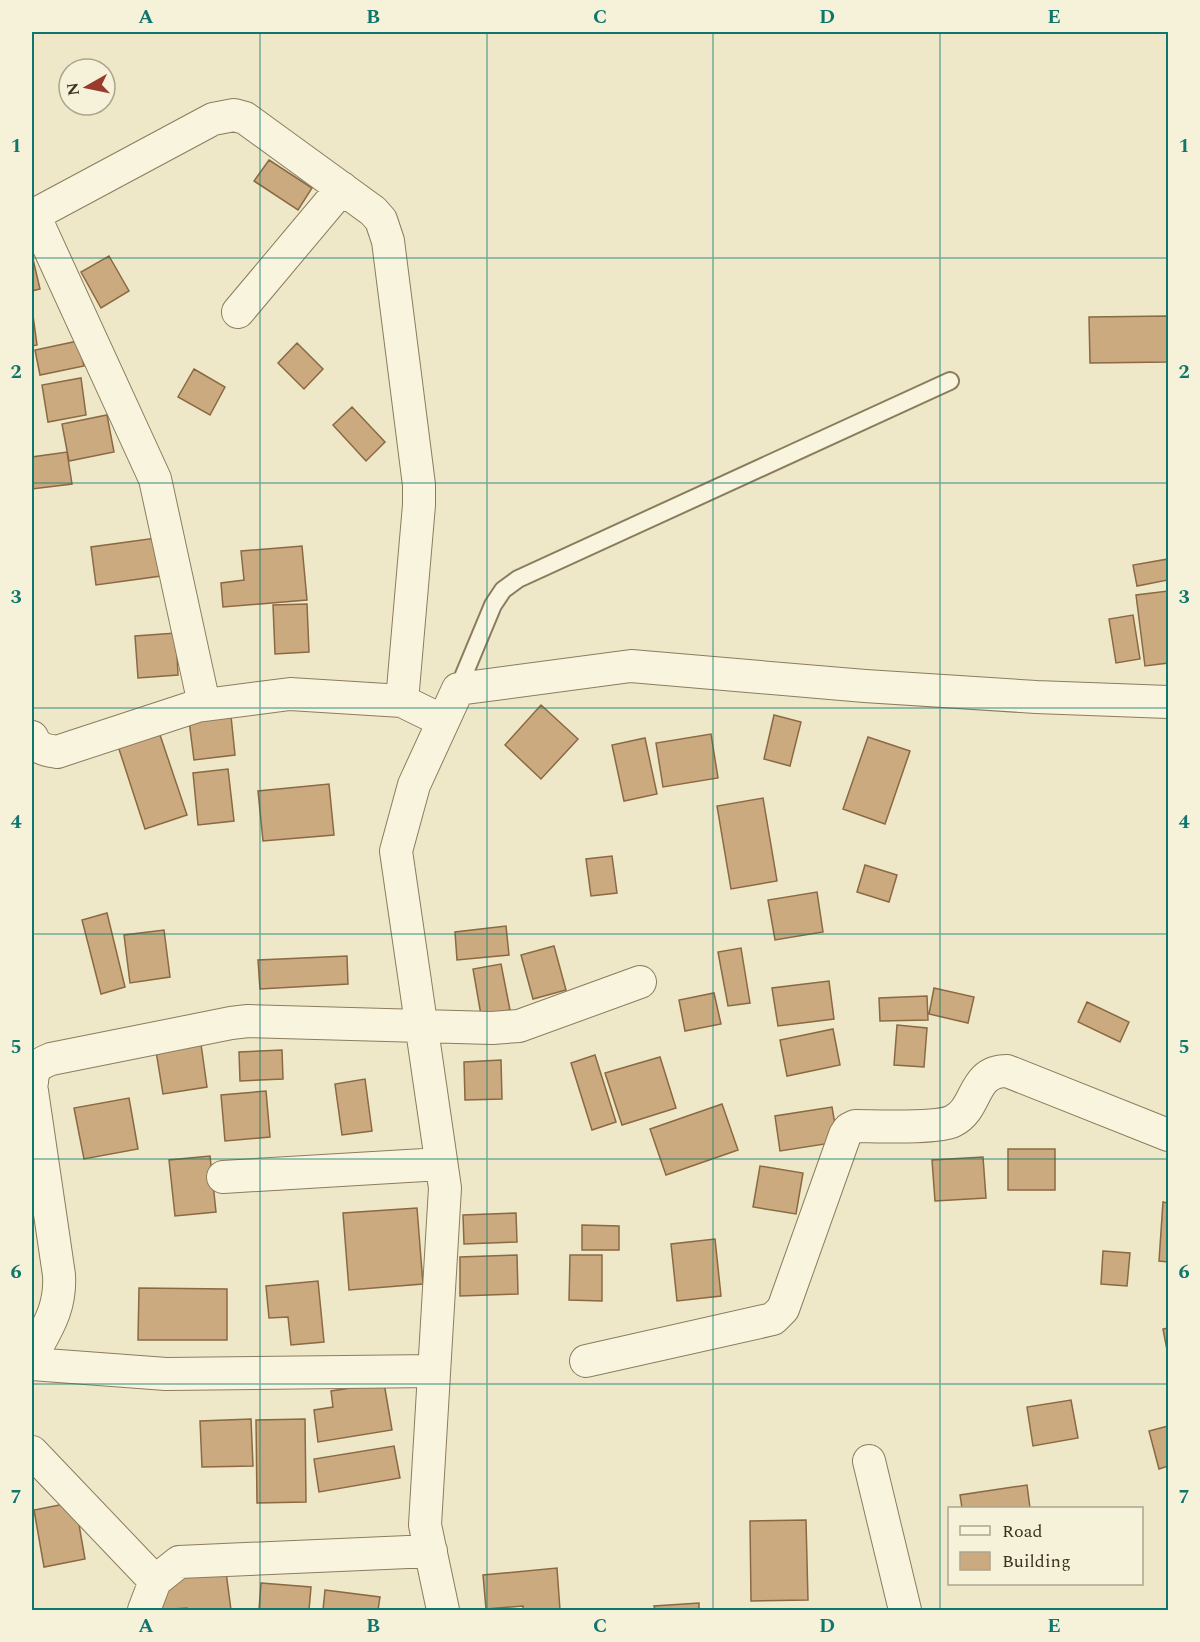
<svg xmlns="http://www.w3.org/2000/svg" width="1200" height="1642" font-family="Spectral,serif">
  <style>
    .building { fill: #ccaa7f; stroke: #8a6943; stroke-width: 1.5 }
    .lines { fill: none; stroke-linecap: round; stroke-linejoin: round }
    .lane-casing { stroke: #8b7c5e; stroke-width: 20 }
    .street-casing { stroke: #8b7c5e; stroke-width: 34 }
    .lane { stroke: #f9f4dd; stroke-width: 16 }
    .street { stroke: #f9f4dd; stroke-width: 32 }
    .grid { fill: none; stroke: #0f766e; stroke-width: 1.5; stroke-opacity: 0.55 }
    .neatline { fill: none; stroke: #0f766e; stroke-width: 2 }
    .grid-label { font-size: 20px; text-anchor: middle; font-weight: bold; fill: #0f766e }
  </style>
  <rect width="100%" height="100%" fill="#eee8c9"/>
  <path class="building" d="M 269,160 L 312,188 L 298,210 L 254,181 Z
    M 32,255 L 40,289 L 32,291 Z
    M 109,256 L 129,291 L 101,308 L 81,272 Z
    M 32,308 L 37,345 L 32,346 Z
    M 1168,316 L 1168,362 L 1090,363 L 1089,317 Z
    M 78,341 L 84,366 L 40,375 L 35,350 Z
    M 297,343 L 323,369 L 304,389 L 278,363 Z
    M 194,369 L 225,387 L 210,415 L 178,397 Z
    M 81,378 L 86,415 L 48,422 L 42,385 Z
    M 352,407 L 385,442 L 366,461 L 333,425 Z
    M 107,415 L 114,452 L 69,461 L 62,424 Z
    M 67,452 L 72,484 L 32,489 L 32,457 Z
    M 156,538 L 161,576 L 96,585 L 91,547 Z
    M 302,546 L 307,600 L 223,607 L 221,583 L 244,580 L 241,551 Z
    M 1168,559 L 1168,580 L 1137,586 L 1133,565 Z
    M 1168,591 L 1168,663 L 1145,666 L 1136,595 Z
    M 307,604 L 309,652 L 275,654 L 273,605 Z
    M 1133,615 L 1140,659 L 1116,663 L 1109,619 Z
    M 176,633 L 178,675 L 138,678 L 135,636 Z
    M 541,705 L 578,739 L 541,779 L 505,745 Z
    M 774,715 L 801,722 L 790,766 L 764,759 Z
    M 231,716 L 235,755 L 194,760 L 189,721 Z
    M 158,729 L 187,815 L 145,829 L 117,743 Z
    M 711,734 L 718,778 L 663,787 L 656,743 Z
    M 868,737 L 910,751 L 885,824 L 843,809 Z
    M 645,738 L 657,794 L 624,801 L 612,745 Z
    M 228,769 L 234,821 L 198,825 L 193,773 Z
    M 329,784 L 334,835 L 263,841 L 258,791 Z
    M 763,798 L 777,881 L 731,889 L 717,806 Z
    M 612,856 L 617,893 L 591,896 L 586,859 Z
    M 865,865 L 897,875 L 889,902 L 857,892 Z
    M 817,892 L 823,932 L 775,940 L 768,900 Z
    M 107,913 L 125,987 L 101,994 L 82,920 Z
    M 506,926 L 509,955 L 457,960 L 455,932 Z
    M 164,930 L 170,977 L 130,983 L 124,935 Z
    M 554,946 L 566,990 L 533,999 L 521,955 Z
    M 741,948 L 750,1003 L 728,1006 L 718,952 Z
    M 347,956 L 348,984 L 260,989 L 258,960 Z
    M 501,964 L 510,1010 L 481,1015 L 473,969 Z
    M 829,981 L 834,1019 L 778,1026 L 772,988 Z
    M 934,988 L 974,997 L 968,1023 L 929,1014 Z
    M 714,993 L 721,1024 L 685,1031 L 679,1000 Z
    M 927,996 L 928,1020 L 880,1021 L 879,998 Z
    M 1087,1002 L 1129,1022 L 1120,1042 L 1078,1022 Z
    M 897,1025 L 927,1028 L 924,1067 L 894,1065 Z
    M 833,1029 L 840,1065 L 787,1076 L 780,1040 Z
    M 200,1037 L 207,1087 L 163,1094 L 155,1045 Z
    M 282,1050 L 283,1079 L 240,1081 L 239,1052 Z
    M 595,1055 L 616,1122 L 592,1130 L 571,1063 Z
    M 660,1057 L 676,1108 L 622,1125 L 605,1073 Z
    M 501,1060 L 502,1099 L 465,1100 L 464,1062 Z
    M 365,1079 L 372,1131 L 342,1135 L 335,1084 Z
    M 266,1091 L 270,1137 L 225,1141 L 221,1095 Z
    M 129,1098 L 138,1149 L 84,1159 L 74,1108 Z
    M 722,1104 L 738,1150 L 666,1175 L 650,1129 Z
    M 832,1107 L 838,1142 L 780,1151 L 775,1116 Z
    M 1008,1149 L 1055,1149 L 1055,1190 L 1008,1190 Z
    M 210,1156 L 216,1212 L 175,1216 L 169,1160 Z
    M 983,1157 L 986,1198 L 935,1201 L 932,1160 Z
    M 760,1166 L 803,1173 L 796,1214 L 753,1207 Z
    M 1163,1202 L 1168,1203 L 1168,1262 L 1159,1261 Z
    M 417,1208 L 423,1284 L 349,1290 L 343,1213 Z
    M 516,1213 L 517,1242 L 464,1244 L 463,1215 Z
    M 582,1225 L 619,1226 L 619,1250 L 582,1250 Z
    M 715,1239 L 721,1296 L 677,1301 L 671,1244 Z
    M 1103,1251 L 1130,1253 L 1127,1286 L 1101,1284 Z
    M 517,1255 L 518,1294 L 460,1296 L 460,1257 Z
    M 570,1255 L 602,1255 L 602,1301 L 569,1300 Z
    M 318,1281 L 324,1342 L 291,1345 L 288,1317 L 269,1318 L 266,1286 Z
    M 139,1288 L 227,1289 L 227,1340 L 138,1340 Z
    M 1168,1328 L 1168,1350 L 1167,1350 L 1163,1329 Z
    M 384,1383 L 392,1430 L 318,1442 L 314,1410 L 333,1407 L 331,1391 Z
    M 1071,1400 L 1078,1438 L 1033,1446 L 1027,1407 Z
    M 251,1419 L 253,1466 L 202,1467 L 200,1421 Z
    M 305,1419 L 306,1502 L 257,1503 L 256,1420 Z
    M 1168,1426 L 1168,1466 L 1159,1469 L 1149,1431 Z
    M 394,1446 L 400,1478 L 319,1492 L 314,1459 Z
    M 1027,1485 L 1030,1508 L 962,1508 L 960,1495 Z
    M 75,1502 L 85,1559 L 44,1567 L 34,1510 Z
    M 806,1520 L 808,1600 L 751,1601 L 750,1521 Z
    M 225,1564 L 231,1610 L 188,1610 L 187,1608 L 158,1610 L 176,1570 Z
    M 557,1568 L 560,1610 L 523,1610 L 523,1606 L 486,1609 L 483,1575 Z
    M 261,1583 L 311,1587 L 309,1610 L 259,1610 Z
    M 325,1590 L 380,1597 L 378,1610 L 323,1610 Z
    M 699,1603 L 699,1610 L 655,1610 L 654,1606 Z"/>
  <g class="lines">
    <defs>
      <path id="lane" d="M 458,689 L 493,605 L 503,590 L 518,579 L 950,381"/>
      <path id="street" d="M 34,215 L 155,479 L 204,704
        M 32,216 L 213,119 L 234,115 L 245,118 L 373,211 L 381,220 L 388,241 L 419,485 L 419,505 L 402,701
        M 238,312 L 342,188
        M 32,737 C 37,749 45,750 57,752 L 197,706 L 290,694 L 402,701 L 443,721
        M 32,1082 C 33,1068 38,1064 51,1059 L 231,1023 L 248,1021 L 492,1028 L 519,1026 L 640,982
        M 32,1091 L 59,1275 C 61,1309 47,1328 32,1356
        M 223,1177 L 441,1164
        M 586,1361 L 773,1319 L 783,1309 L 845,1135 L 849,1129 L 855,1126 C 875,1126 937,1129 953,1121 C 979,1108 971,1071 1007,1071 L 1168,1135
        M 32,1364 L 166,1374 L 434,1371
        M 32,1452 L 155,1581
        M 869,1461 L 905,1610
        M 144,1610 L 155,1581 L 179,1562 L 431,1551
        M 443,1610 L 425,1525 L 445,1188 L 396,851 L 414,785 L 458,689 L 631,666 L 865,686 L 1036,697 L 1168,702"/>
    </defs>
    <use href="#lane" class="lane-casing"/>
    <use href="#street" class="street-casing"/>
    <use href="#lane" class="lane"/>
    <use href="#street" class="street"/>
  </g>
  <path class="grid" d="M 260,32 L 260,1610M 487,32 L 487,1610M 713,32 L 713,1610M 940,32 L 940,1610M 32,258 L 1168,258M 32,483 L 1168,483M 32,708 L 1168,708M 32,934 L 1168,934M 32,1159 L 1168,1159M 32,1384 L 1168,1384"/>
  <rect width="1200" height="1642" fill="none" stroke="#f6f1d9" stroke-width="66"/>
  <rect x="948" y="1507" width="195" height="78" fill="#f6f1d9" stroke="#aca58f" stroke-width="1.5"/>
  <rect x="960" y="1526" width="30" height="9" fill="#f9f4dd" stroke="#aca58f" stroke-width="1.5"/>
  <text x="1002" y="1537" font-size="18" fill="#3c3221">Road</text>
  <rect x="960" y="1552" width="30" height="18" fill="#ccaa7f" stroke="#aca58f" stroke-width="1.5"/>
  <text x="1002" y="1567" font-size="18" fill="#3c3221">Building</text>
  <g transform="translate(87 87) rotate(261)"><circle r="28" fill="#f6f1d9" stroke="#aca58f" stroke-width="1.5"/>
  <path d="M0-4.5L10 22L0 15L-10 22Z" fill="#993c2e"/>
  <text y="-9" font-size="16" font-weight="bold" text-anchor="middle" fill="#3c3221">N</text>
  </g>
  <rect x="33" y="33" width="1134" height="1576" class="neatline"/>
  <g class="grid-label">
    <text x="146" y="23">A</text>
    <text x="373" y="23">B</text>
    <text x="600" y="23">C</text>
    <text x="827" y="23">D</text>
    <text x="1054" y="23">E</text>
    <text x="16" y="152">1</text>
    <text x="1184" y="152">1</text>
    <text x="16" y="378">2</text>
    <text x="1184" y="378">2</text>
    <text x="16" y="603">3</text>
    <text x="1184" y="603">3</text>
    <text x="16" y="828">4</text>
    <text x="1184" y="828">4</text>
    <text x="16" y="1053">5</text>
    <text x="1184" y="1053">5</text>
    <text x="16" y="1278">6</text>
    <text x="1184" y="1278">6</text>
    <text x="16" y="1503">7</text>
    <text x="1184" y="1503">7</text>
    <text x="146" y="1632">A</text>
    <text x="373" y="1632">B</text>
    <text x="600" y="1632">C</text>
    <text x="827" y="1632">D</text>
    <text x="1054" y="1632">E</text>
  </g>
</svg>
